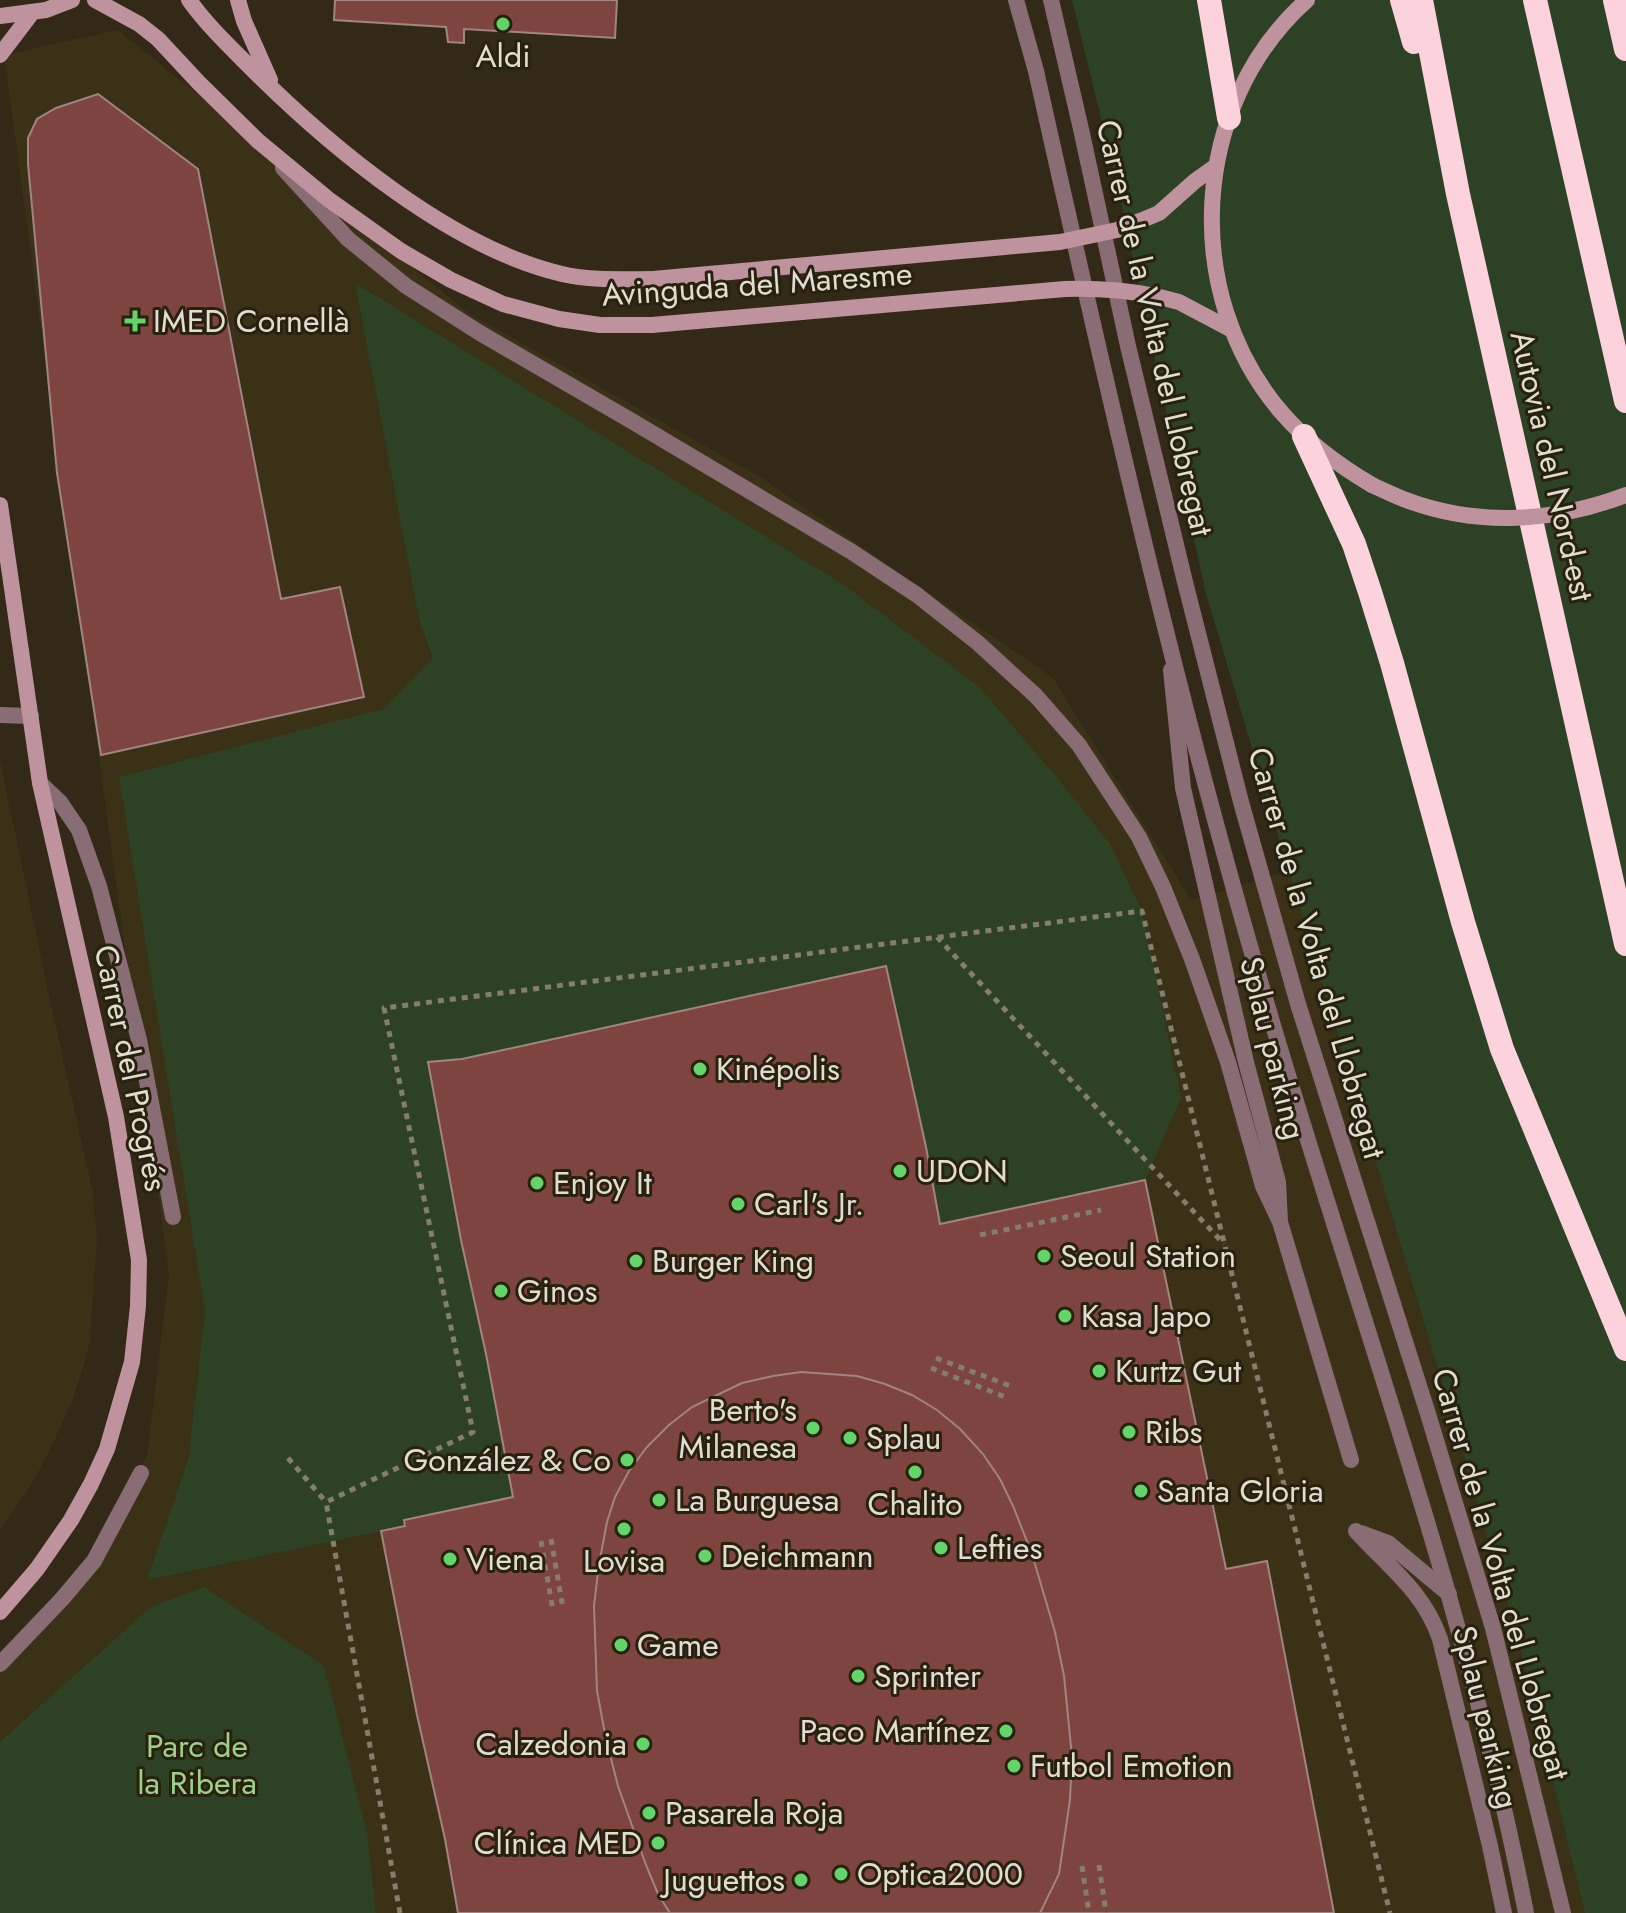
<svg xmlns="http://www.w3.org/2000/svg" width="1626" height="1913" font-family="Jost,sans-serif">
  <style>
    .built { fill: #3b3117 }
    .green { fill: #2d4125 }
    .building { fill: #7e443f; stroke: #a08582; stroke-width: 2 }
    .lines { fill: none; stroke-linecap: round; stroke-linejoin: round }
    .path { stroke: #847e6e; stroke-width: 5; stroke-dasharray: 6 6; stroke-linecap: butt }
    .lane { stroke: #896d74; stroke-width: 16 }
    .street { stroke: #896d74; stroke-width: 16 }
    .secondary { stroke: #bf939d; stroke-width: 16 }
    .highway { stroke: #fcd2dc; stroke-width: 24 }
    .secondary-bridge { stroke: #bf939d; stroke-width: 16 }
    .poi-dot { fill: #62d469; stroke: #28210e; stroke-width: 3 }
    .labels { text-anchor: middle; stroke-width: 6; stroke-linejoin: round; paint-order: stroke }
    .poi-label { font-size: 32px; fill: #e1ddd1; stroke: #28210e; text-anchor: start }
    .street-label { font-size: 32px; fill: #e1ddd1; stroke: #28210e }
    .park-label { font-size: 32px; fill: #9dd28b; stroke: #28210e }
  </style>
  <rect width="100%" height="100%" fill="#322a17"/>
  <path class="built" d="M 118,30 L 470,314 L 760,477 L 1053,678 L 1191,900 L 1289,871 L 1515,1627 L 1585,1913 L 0,1913 L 0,1658 L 59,1604 L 147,1456 L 169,1274 L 4,55 Z
    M 0,760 L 45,977 L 93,1193 L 97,1240 L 90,1339 L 83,1367 L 72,1401 L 54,1441 L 33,1482 L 0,1530 Z"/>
  <path class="green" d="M 1072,0 L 1626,0 L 1626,1913 L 1585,1913 L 1515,1627 L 1206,594 L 1113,167 Z
    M 355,283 L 844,585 L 978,686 L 1054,774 L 1110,844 L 1142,911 L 1181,1098 L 1145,1180 L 940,1224 L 926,1147 L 886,966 L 462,1059 L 428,1062 L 461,1240 L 486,1354 L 513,1497 L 405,1519 L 405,1526 L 147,1580 L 189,1457 L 205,1311 L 119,777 L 384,709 L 433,658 L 419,619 Z
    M 204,1587 L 324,1666 L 367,1833 L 376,1913 L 0,1913 L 0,1742 L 151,1607 Z"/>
  <path class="building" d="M 335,0 L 617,0 L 615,38 L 464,29 L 464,43 L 448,42 L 446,27 L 334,20 Z
    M 98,94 L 198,169 L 281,599 L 340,587 L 364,697 L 101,755 L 57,473 L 28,164 L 28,138 L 37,119 L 56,108 Z
    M 886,966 L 926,1147 L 940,1224 L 1145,1180 L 1226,1569 L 1267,1561 L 1334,1913 L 458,1913 L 445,1839 L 417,1715 L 381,1531 L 405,1526 L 404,1520 L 513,1497 L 486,1354 L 461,1240 L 428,1062 L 462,1059 Z
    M 801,1372 L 857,1376 L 885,1384 L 912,1395 L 937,1410 L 960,1429 L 983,1454 L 1000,1479 L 1013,1506 L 1032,1554 L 1055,1632 L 1064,1676 L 1072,1757 L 1070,1800 L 1059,1874 L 1040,1913 L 670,1913 L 658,1894 L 646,1865 L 618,1786 L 606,1739 L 597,1691 L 594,1606 L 599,1564 L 607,1522 L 615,1497 L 629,1471 L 647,1447 L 669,1425 L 692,1407 L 742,1383 L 773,1376 Z"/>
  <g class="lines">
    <path class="path" d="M 937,937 L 1224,1244
      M 980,1235 L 1101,1210
      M 936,1358 L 1013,1387
      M 931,1368 L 1008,1398
      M 288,1458 L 326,1502
      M 551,1539 L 563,1608
      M 541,1541 L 553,1611
      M 1099,1865 L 1106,1913
      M 1082,1866 L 1089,1913
      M 400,1913 L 326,1502 L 473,1432 L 384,1008 L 1142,911 L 1390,1913"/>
    <path class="lane" d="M 283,168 L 348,239 L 406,286 L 480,333 L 630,420 L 852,552 L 917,595 L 978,643 L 1036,696 L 1079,745 L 1139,837 L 1163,887 L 1192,959 L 1228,1062 L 1263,1186 L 1280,1222
      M 1171,670 L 1183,788 L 1246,1062 L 1278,1182 L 1280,1222 L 1351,1460
      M 0,715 L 31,716
      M 40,783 L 60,802 L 79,830 L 99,886 L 139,1040 L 173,1217
      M 1356,1531 C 1389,1567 1424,1592 1440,1639 L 1490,1846 L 1504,1913
      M 1361,1533 L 1388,1543 L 1449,1594
      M 0,1664 L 62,1599 L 94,1561 L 141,1473"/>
    <path class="street" d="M 1016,0 L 1036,71 C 1111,408 1187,744 1288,1075 C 1372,1353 1471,1627 1526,1913
      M 1051,0 L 1081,129 L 1128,346 L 1185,582 L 1241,802 L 1298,1004 L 1428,1414 L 1493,1628 L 1563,1913"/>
    <path class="secondary" d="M 95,0 L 139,24 L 158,39 L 199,83 L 258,141 L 328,199 L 401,251 L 451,280 L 503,304 L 559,319 L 600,325 L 652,325
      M 189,0 C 206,24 229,46 250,67 C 330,147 451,248 562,274 C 592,281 623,279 653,279
      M 238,0 L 244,21 L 270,80
      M 1307,0 C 1190,104 1180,295 1282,413 C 1308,443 1338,465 1372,485
      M 0,16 L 46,10 L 72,0
      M 0,55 L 32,13
      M 1140,221 L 1159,213 L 1195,181 L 1216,166
      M 1156,296 L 1179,302 L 1232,330
      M 0,505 L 40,783 L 116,1117 L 139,1260 L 138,1306 L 132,1362 L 107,1449 L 91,1484 L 71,1520 L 37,1569 L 0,1612"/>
    <path class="highway" d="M 1209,0 L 1229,118
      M 1402,0 L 1414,42
      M 1421,0 L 1458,194 L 1626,944
      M 1535,0 L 1626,401
      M 1615,0 L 1626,49
      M 1304,436 L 1354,544 L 1370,592 L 1392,663 L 1463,922 L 1502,1049 L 1626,1349"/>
    <path class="secondary-bridge" d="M 653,279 L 1060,242 L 1117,230 L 1140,221
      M 652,325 L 1065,289 C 1097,288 1125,290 1156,296
      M 1372,485 C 1383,490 1395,496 1406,500 C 1478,527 1555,522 1626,495"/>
  </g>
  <g class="poi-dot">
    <circle cx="503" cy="24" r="8"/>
    <path d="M131 309h8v8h8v8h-8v8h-8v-8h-8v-8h8z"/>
    <circle cx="700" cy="1069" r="8"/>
    <circle cx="900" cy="1171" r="8"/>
    <circle cx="537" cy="1183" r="8"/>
    <circle cx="738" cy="1204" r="8"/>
    <circle cx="1044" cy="1256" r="8"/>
    <circle cx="636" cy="1261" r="8"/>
    <circle cx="501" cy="1291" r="8"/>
    <circle cx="1065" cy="1316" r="8"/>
    <circle cx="1099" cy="1371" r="8"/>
    <circle cx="813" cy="1428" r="8"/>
    <circle cx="1129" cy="1432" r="8"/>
    <circle cx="850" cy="1438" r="8"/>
    <circle cx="627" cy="1460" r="8"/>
    <circle cx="915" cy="1472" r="8"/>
    <circle cx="1141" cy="1491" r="8"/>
    <circle cx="659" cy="1500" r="8"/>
    <circle cx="624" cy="1529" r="8"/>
    <circle cx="941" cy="1548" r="8"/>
    <circle cx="705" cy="1556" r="8"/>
    <circle cx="450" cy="1559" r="8"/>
    <circle cx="621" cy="1645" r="8"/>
    <circle cx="858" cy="1676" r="8"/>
    <circle cx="1006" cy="1731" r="8"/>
    <circle cx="643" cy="1744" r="8"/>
    <circle cx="1014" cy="1766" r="8"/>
    <circle cx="649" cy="1813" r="8"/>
    <circle cx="658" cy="1843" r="8"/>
    <circle cx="841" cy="1874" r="8"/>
    <circle cx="801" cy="1880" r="8"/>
  </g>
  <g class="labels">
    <g class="poi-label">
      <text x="503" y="67" text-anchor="middle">Aldi</text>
      <text x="153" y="332">IMED Cornellà</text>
      <text x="716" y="1080">Kinépolis</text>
      <text x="916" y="1182">UDON</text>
      <text x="553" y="1194">Enjoy It</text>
      <text x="754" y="1215">Carl's Jr.</text>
      <text x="1060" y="1267">Seoul Station</text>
      <text x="652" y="1272">Burger King</text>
      <text x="517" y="1302">Ginos</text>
      <text x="1081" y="1327">Kasa Japo</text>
      <text x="1115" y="1382">Kurtz Gut</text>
      <text x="797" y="1421" text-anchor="end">Berto's<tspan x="797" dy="37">Milanesa</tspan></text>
      <text x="1145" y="1443">Ribs</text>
      <text x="866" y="1449">Splau</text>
      <text x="611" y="1471" text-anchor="end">González &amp; Co</text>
      <text x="1157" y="1502">Santa Gloria</text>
      <text x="675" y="1511">La Burguesa</text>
      <text x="915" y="1515" text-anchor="middle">Chalito</text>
      <text x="957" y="1559">Lefties</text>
      <text x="721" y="1567">Deichmann</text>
      <text x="466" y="1570">Viena</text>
      <text x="624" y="1572" text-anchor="middle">Lovisa</text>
      <text x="637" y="1656">Game</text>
      <text x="874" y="1687">Sprinter</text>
      <text x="990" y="1742" text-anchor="end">Paco Martínez</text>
      <text x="627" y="1755" text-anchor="end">Calzedonia</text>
      <text x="1030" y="1777">Futbol Emotion</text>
      <text x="665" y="1824">Pasarela Roja</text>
      <text x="642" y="1854" text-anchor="end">Clínica MED</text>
      <text x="857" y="1885">Optica2000</text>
      <text x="785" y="1891" text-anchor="end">Juguettos</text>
    </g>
    <g class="street-label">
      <text transform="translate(757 284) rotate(-4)" y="11">Avinguda del Maresme</text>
      <text transform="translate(1155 328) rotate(77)" y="11">Carrer de la Volta del Llobregat</text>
      <text transform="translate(1552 466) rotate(77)" y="11">Autovia del Nord-est</text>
      <text transform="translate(1317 953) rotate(74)" y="11">Carrer de la Volta del Llobregat</text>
      <text transform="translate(1273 1048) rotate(76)" y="11">Splau parking</text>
      <text transform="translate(131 1068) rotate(78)" y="11">Carrer del Progrés</text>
      <text transform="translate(1501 1574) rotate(74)" y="11">Carrer de la Volta del Llobregat</text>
      <text transform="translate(1486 1717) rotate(76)" y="11">Splau parking</text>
    </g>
    <g class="park-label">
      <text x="197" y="1757">Parc de<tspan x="197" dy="37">la Ribera</tspan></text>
    </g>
  </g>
</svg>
